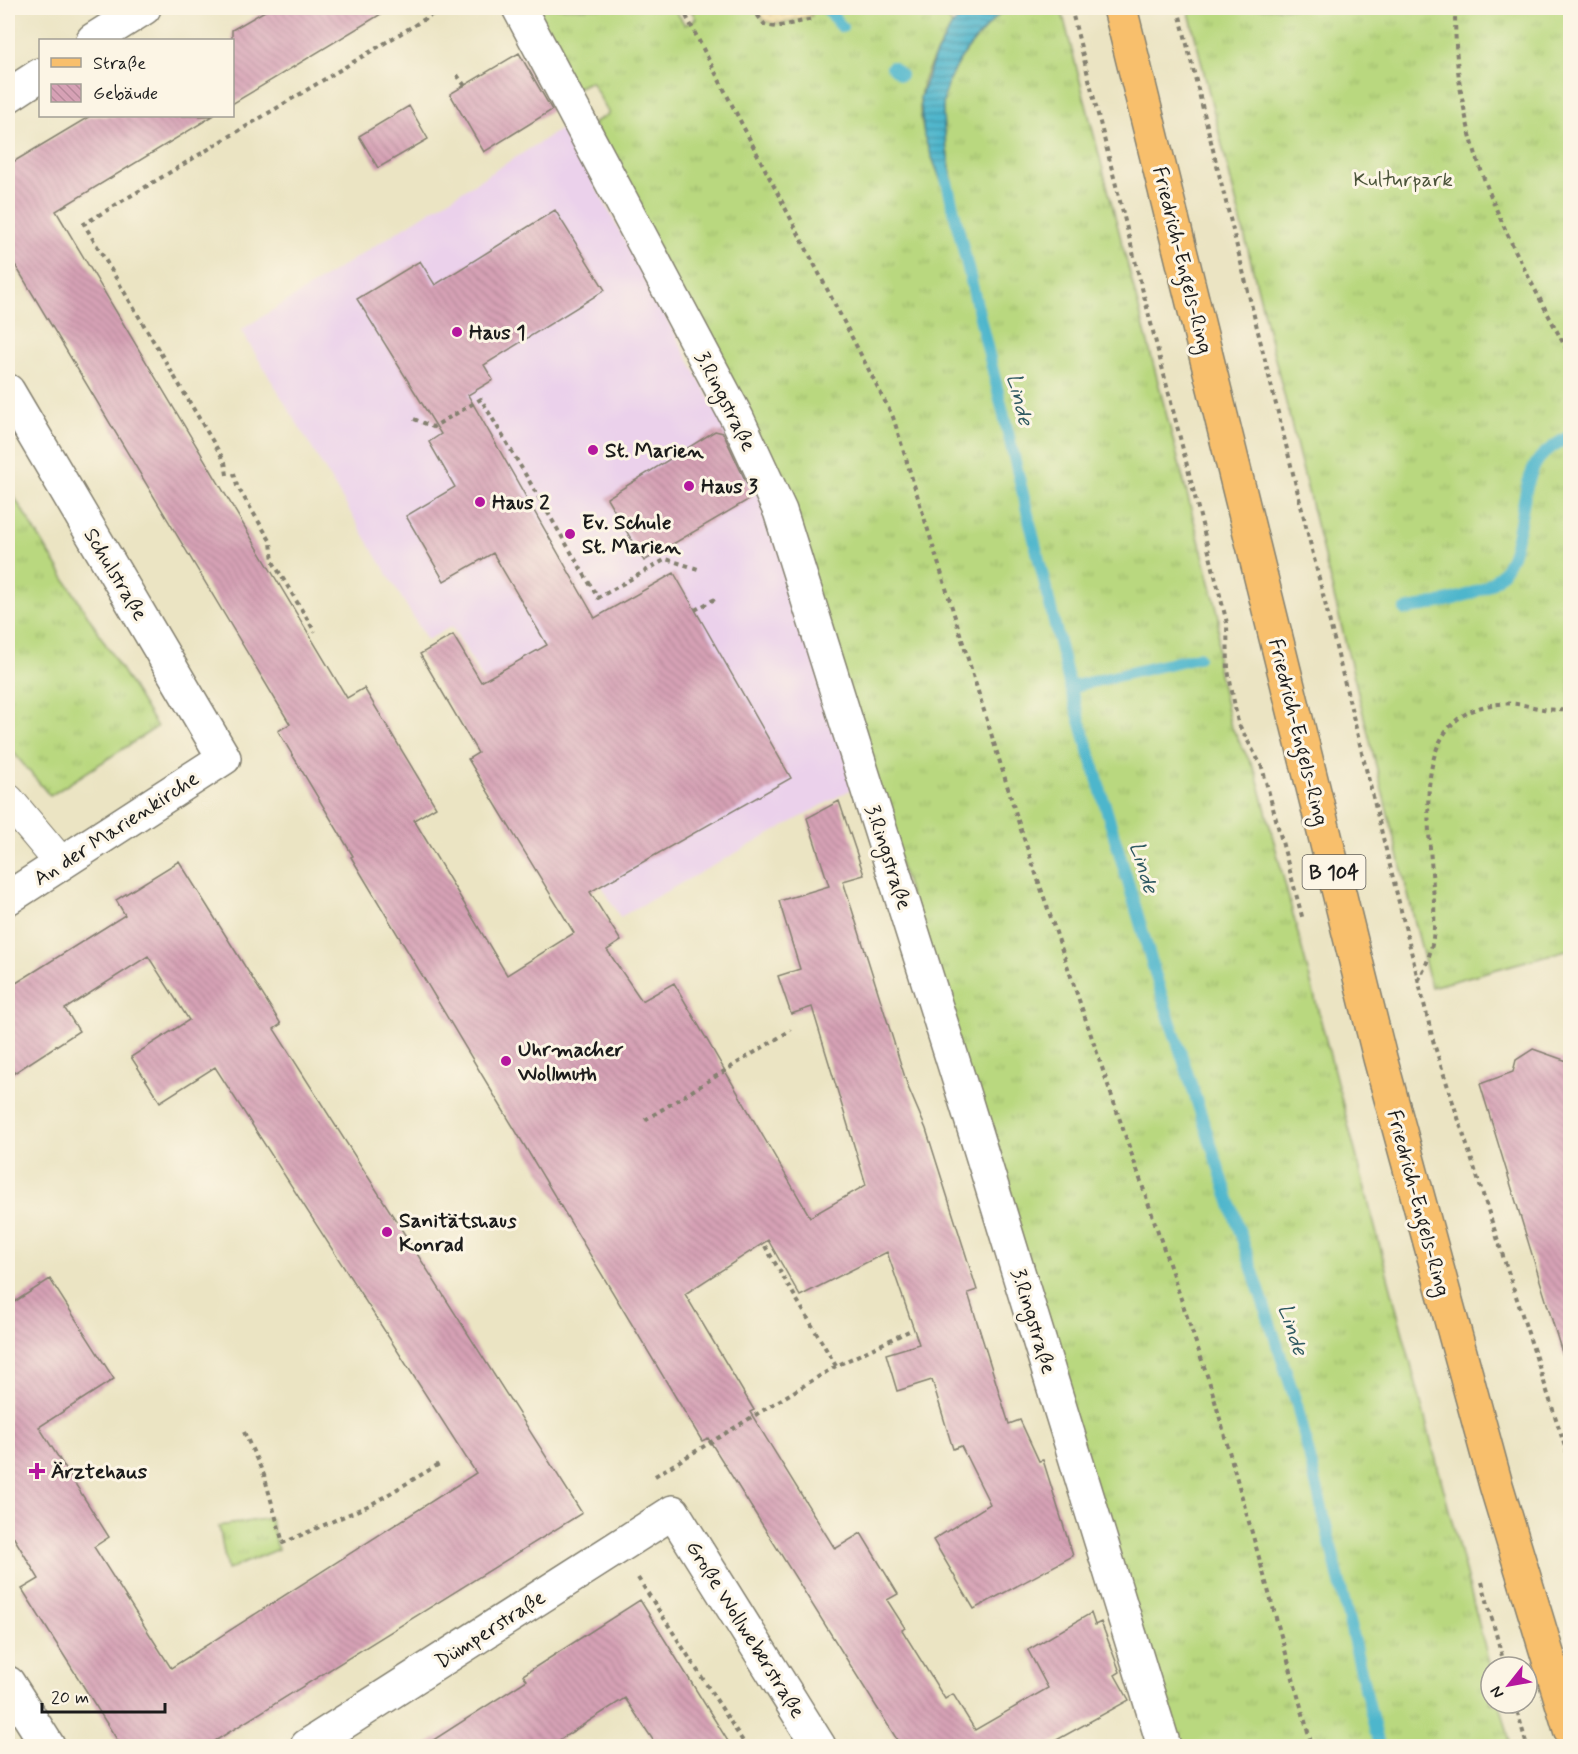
<svg xmlns="http://www.w3.org/2000/svg" width="1578" height="1754" font-family="Mynerve,sans-serif">
  <style>
    .built { fill: #ebd1eb }
    .grass { fill: url(#grass-tufts); stroke: #6a7a4e; stroke-width: 1.5 }
    .sand { fill: url(#sand-dots); stroke: #857b5d; stroke-width: 1.5 }
    .water { fill: url(#water-rules); stroke: #356974; stroke-width: 1.5 }
    .lines { fill: none; stroke-linecap: round; stroke-linejoin: round }
    .stream { stroke: #4eb6cc; stroke-width: 12 }
    .building { fill: url(#building-back-hatch) }
    .pedestrian-casing { stroke: #848070; stroke-width: 34 }
    .minor-casing { stroke: #848070; stroke-width: 36 }
    .primary-casing { stroke: #848070; stroke-width: 36 }
    .path { stroke: #848070; stroke-width: 4; stroke-dasharray: 4.5 4.5; stroke-linecap: butt }
    .pedestrian { stroke: #fff; stroke-width: 32 }
    .minor { stroke: #fff; stroke-width: 33 }
    .primary { stroke: #f8bf6c; stroke-width: 33 }
    .poi-dot { fill: #b5179e; stroke: #fcf5e5; stroke-width: 2 }
    .labels { text-anchor: middle; stroke-width: 6; stroke-linejoin: round; paint-order: stroke }
    .shield { fill: #fcf5e5; stroke: #5f5d58; stroke-width: 1.5 }
    .shield-label { font-size: 20px; font-weight: bold; fill: #1c1c1c }
    .park-label { font-size: 21px; fill: #4b543a; stroke: #fcf5e5 }
    .street-label { font-size: 21px; fill: #1c1c1c; stroke: #fcf5e5 }
    .poi-label { font-size: 21px; font-weight: bold; fill: #1c1c1c; stroke: #fcf5e5; text-anchor: start }
    .water-label { font-size: 22px; font-style: italic; fill: #305a62; stroke: #fcf5e5 }
  </style>
  <defs>
    <pattern id="grass-tufts" width="24" height="20" patternUnits="userSpaceOnUse" patternTransform="scale(1.5)"><rect width="24" height="20" fill="#b9d87f"/><path d="M3 7l-1-3M5 7V3M7 7l1-3M15 17l-1-3M17 17v-4M19 17l1-3" fill="none" stroke="#9eb96d"/></pattern>
    <pattern id="sand-dots" width="8" height="8" patternUnits="userSpaceOnUse" patternTransform="scale(1.5)"><rect width="8" height="8" fill="#eeda9e"/><path d="M2 2h.1M6 6h.1" fill="none" stroke="#ccba88" stroke-width="1.8" stroke-linecap="round"/></pattern>
    <pattern id="water-rules" width="6" height="5" patternUnits="userSpaceOnUse" patternTransform="scale(1.5)"><rect width="6" height="5" fill="#4eb6cc"/><path d="M0 2.5h6" fill="none" stroke="#4093a5"/></pattern>
    <pattern id="building-back-hatch" width="6" height="6" patternUnits="userSpaceOnUse" patternTransform="scale(1.5)"><rect width="6" height="6" fill="#d6a1b5"/><path d="M-1 5l2 2M0 0l6 6M5-1l2 2" fill="none" stroke="#b78a9b"/></pattern>
  </defs>
  <rect width="100%" height="100%" fill="#fcf5e5"/>
  <filter id="ink" filterUnits="userSpaceOnUse"><feTurbulence type="fractalNoise" baseFrequency=".0167" numOctaves="2"/><feDisplacementMap in="SourceGraphic" scale="12" xChannelSelector="R" yChannelSelector="G"/><feConvolveMatrix kernelMatrix="1 2 1 2 8 2 1 2 1" color-interpolation-filters="sRGB"/></filter>
  <filter id="wash" filterUnits="userSpaceOnUse"><feTurbulence type="fractalNoise" baseFrequency=".008" numOctaves="4" result="noise"/><feDisplacementMap in="SourceGraphic" scale="24" xChannelSelector="R" yChannelSelector="G"/><feGaussianBlur stdDeviation="1.35" result="paint"/><feColorMatrix in="noise" values="0 0 0 0 0 0 0 0 0 0 0 0 0 0 0 0 0 1.4 0 .05"/><feComposite in="paint" operator="in"/></filter>
  <g filter="url(#wash)">
    <rect width="100%" height="100%" fill="#ebe4c3"/>
    <path class="built" d="M 564,127 L 772,515 L 857,786 L 620,917 L 452,626 L 427,640 L 241,330 Z"/>
    <path class="grass" d="M 533,8 L 674,8 L 685,25 L 696,19 L 690,8 L 942,8 L 952,25 C 940,47 922,73 920,99 C 918,127 932,155 941,181 L 952,180 C 949,158 943,134 943,112 C 942,69 978,36 1005,8 L 1061,8 L 1219,617 L 1217,664 L 1230,724 L 1256,773 L 1491,1670 L 1491,1703 L 1500,1703 L 1511,1746 L 1176,1746 L 789,508 L 593,123 L 609,114 L 591,81 L 575,89 Z
      M 1188,8 L 1570,8 L 1570,949 L 1431,987 Z
      M 8,487 L 157,727 L 50,796 L 8,746 Z
      M 270,1518 L 278,1549 L 227,1570 L 219,1526 Z"/>
    <path class="sand" d="M 756,8 L 807,8 L 812,16 L 776,24 L 763,20 Z"/>
    <path class="water" d="M 973,8 L 1005,8 C 978,36 942,69 943,112 C 943,135 949,158 952,181 L 947,184 L 941,181 L 924,136 L 920,98 L 934,58 L 952,25 Z"/>
    <g class="lines">
      <path class="stream" d="M 826,8 L 842,27
        M 892,67 L 901,75
        M 944,170 L 1070,687 L 1160,990 L 1297,1405 L 1379,1746
        M 1405,610 C 1432,604 1460,600 1485,587 C 1530,564 1513,495 1539,459 C 1547,449 1558,443 1568,437
        M 1070,687 L 1198,657"/>
    </g>
    <g id="blocks">
      <path class="building" d="M 270,8 L 391,8 L 232,104 L 232,30 Z
        M 519,53 L 552,110 L 484,152 L 450,94 Z
        M 409,106 L 428,139 L 378,168 L 359,136 Z
        M 90,116 L 213,116 L 56,211 L 347,698 L 364,688 L 436,807 L 414,820 L 507,975 L 574,933 L 468,759 L 478,753 L 420,654 L 453,635 L 481,682 L 547,645 L 493,553 L 444,581 L 406,516 L 455,487 L 429,442 L 441,434 L 357,299 L 420,261 L 435,285 L 555,210 L 605,290 L 484,365 L 493,380 L 468,395 L 595,618 L 674,573 L 791,778 L 590,892 L 621,941 L 607,950 L 642,1001 L 674,983 L 810,1217 L 866,1185 L 812,1007 L 791,1014 L 778,976 L 800,969 L 779,901 L 829,886 L 807,818 L 839,801 L 864,875 L 843,881 L 908,1087 L 926,1129 L 977,1290 L 968,1293 L 1009,1424 L 1020,1420 L 1039,1461 L 1043,1460 L 1073,1556 L 974,1609 L 933,1540 L 990,1504 L 961,1446 L 953,1449 L 932,1380 L 897,1391 L 886,1354 L 919,1344 L 887,1252 L 800,1296 L 768,1240 L 685,1294 L 754,1410 L 750,1412 L 835,1549 L 861,1533 L 898,1594 L 887,1600 L 905,1628 L 902,1630 L 945,1699 L 953,1694 L 975,1730 L 1048,1688 L 1028,1650 L 1091,1613 L 1095,1625 L 1101,1622 L 1120,1672 L 1115,1675 L 1129,1700 L 1046,1746 L 901,1746 L 708,1438 L 702,1441 L 351,857 L 353,856 L 278,731 L 290,724 L 8,253 L 8,165 Z
        M 715,431 L 723,433 L 753,497 L 644,561 L 607,498 Z
        M 179,861 L 281,1024 L 274,1029 L 582,1513 L 207,1746 L 121,1746 L 22,1589 L 39,1579 L 8,1528 L 8,1306 L 50,1279 L 114,1379 L 39,1427 L 109,1537 L 94,1547 L 171,1668 L 476,1473 L 215,1067 L 160,1102 L 131,1057 L 189,1020 L 148,956 L 65,1009 L 79,1031 L 8,1077 L 8,988 L 125,915 L 116,900 Z
        M 1533,1049 L 1570,1062 L 1570,1355 L 1563,1356 L 1480,1084 L 1513,1072 L 1516,1060 Z
        M 640,1600 L 731,1746 L 657,1746 L 625,1698 L 550,1746 L 424,1746 L 527,1680 L 523,1675 Z"/>
    </g>
  </g>
  <g filter="url(#ink)">
    <use href="#blocks" fill-opacity="0" stroke="#848070" stroke-width="1.5"/>
    <g class="lines">
      <defs>
        <path id="pedestrian" d="M 8,800 L 61,863"/>
        <path id="minor" d="M 519,8 L 737,418 L 780,511 L 960,1083 L 1164,1746
          M 93,40 L 144,8
          M 8,96 L 40,75
          M 8,391 L 224,758 L 8,898
          M 8,1683 L 48,1746
          M 307,1746 L 673,1512 L 819,1746"/>
        <path id="primary" d="M 1120,8 L 1380,1058 L 1496,1485 L 1570,1729"/>
      </defs>
      <use href="#pedestrian" class="pedestrian-casing"/>
      <use href="#minor" class="minor-casing"/>
      <use href="#primary" class="primary-casing"/>
      <path class="path" d="M 682,8 L 893,417 L 1020,827 L 1211,1387 L 1312,1746
        M 752,8 L 765,25 L 776,27 L 813,19
        M 1071,8 L 1227,623 L 1228,670 L 1238,723 L 1262,767 L 1303,920
        M 1178,8 L 1434,1044 L 1570,1462
        M 1455,8 C 1455,41 1457,75 1464,108 C 1481,196 1529,277 1570,356
        M 457,75 L 465,86
        M 414,419 L 433,427 L 481,399 L 598,598 L 666,559 L 698,569
        M 234,473 L 237,486 L 271,542 L 273,562 L 315,632
        M 227,475 L 225,462 L 84,224 L 443,8
        M 695,610 L 715,599
        M 1418,981 C 1426,967 1431,953 1433,938 C 1443,867 1389,716 1498,704 C 1514,702 1528,706 1543,709 C 1552,710 1562,709 1570,712
        M 645,1120 L 791,1030
        M 765,1246 L 836,1366
        M 244,1432 L 264,1475 L 283,1543 L 372,1504 L 441,1463
        M 655,1476 L 836,1366 L 911,1330
        M 638,1578 L 746,1746
        M 1482,1582 L 1505,1667
        M 1515,1703 L 1527,1746"/>
      <use href="#pedestrian" class="pedestrian"/>
      <use href="#minor" class="minor"/>
      <use href="#primary" class="primary"/>
    </g>
  </g>
  <g class="poi-dot">
    <circle cx="457" cy="332" r="6"/>
    <circle cx="593" cy="450" r="6"/>
    <circle cx="689" cy="486" r="6"/>
    <circle cx="480" cy="502" r="6"/>
    <circle cx="570" cy="534" r="6"/>
    <circle cx="506" cy="1061" r="6"/>
    <circle cx="387" cy="1232" r="6"/>
    <path d="M34 1462h6v6h6v6h-6v6h-6v-6h-6v-6h6z"/>
  </g>
  <g class="labels">
    <rect class="shield" x="1302.5" y="855" width="63" height="34" rx="4.5"/>
    <g class="shield-label">
      <text x="1334" y="879">B 104</text>
    </g>
    <g class="park-label">
      <text x="1403" y="186">Kulturpark</text>
    </g>
    <g class="street-label">
      <text transform="translate(1183 260) rotate(76)" y="7">Friedrich-Engels-Ring</text>
      <text transform="translate(726 401) rotate(63)" y="7">3.Ringstraße</text>
      <text transform="translate(116 574) rotate(59)" y="7">Schulstraße</text>
      <text transform="translate(1299 732) rotate(76)" y="7">Friedrich-Engels-Ring</text>
      <text transform="translate(116 828) rotate(-33)" y="7">An der Marienkirche</text>
      <text transform="translate(889 857) rotate(72)" y="7">3.Ringstraße</text>
      <text transform="translate(1419 1203) rotate(75)" y="7">Friedrich-Engels-Ring</text>
      <text transform="translate(1034 1321) rotate(73)" y="7">3.Ringstraße</text>
      <text transform="translate(490 1629) rotate(-33)" y="7">Dümperstraße</text>
      <text transform="translate(746 1629) rotate(58)" y="7">Große Wollweberstraße</text>
    </g>
    <g class="poi-label">
      <text x="469" y="339">Haus 1</text>
      <text x="605" y="457">St. Marien</text>
      <text x="701" y="493">Haus 3</text>
      <text x="492" y="509">Haus 2</text>
      <text x="582" y="529">Ev. Schule<tspan x="582" dy="24">St. Marien</tspan></text>
      <text x="518" y="1056">Uhrmacher<tspan x="518" dy="24">Wollmuth</tspan></text>
      <text x="399" y="1227">Sanitätshaus<tspan x="399" dy="24">Konrad</tspan></text>
      <text x="51" y="1478">Ärztehaus</text>
    </g>
    <g class="water-label">
      <text transform="translate(1021 399) rotate(76)" y="8">Linde</text>
      <text transform="translate(1145 867) rotate(73)" y="8">Linde</text>
      <text transform="translate(1294 1329) rotate(72)" y="8">Linde</text>
    </g>
  </g>
  <rect width="1578" height="1754" fill="none" stroke="#fcf5e5" stroke-width="30"/>
  <rect x="39" y="39" width="195" height="78" fill="#fcf5e5" stroke="#a29e95" stroke-width="1.5"/>
  <rect x="51" y="58" width="30" height="9" fill="#f8bf6c" stroke="#a29e95" stroke-width="1.5"/>
  <text x="93" y="69" font-size="18" fill="#1c1c1c">Straße</text>
  <rect x="51" y="84" width="30" height="18" fill="url(#building-back-hatch)" stroke="#a29e95" stroke-width="1.5"/>
  <text x="93" y="99" font-size="18" fill="#1c1c1c">Gebäude</text>
  <g transform="translate(1509 1685) rotate(239)"><circle r="28" fill="#fcf5e5" stroke="#a29e95" stroke-width="1.5"/>
  <path d="M0-4.5L10 22L0 15L-10 22Z" fill="#b5179e"/>
  <text y="-9" font-size="16" font-weight="bold" text-anchor="middle" fill="#1c1c1c">N</text>
  </g>
  <path d="M42 1703v9h123v-9" fill="none" stroke="#1c1c1c" stroke-width="3"/>
  <text x="51" y="1703" font-size="18" fill="#1c1c1c" stroke="#fcf5e5" stroke-width="4.5" paint-order="stroke">20 m</text>
</svg>
